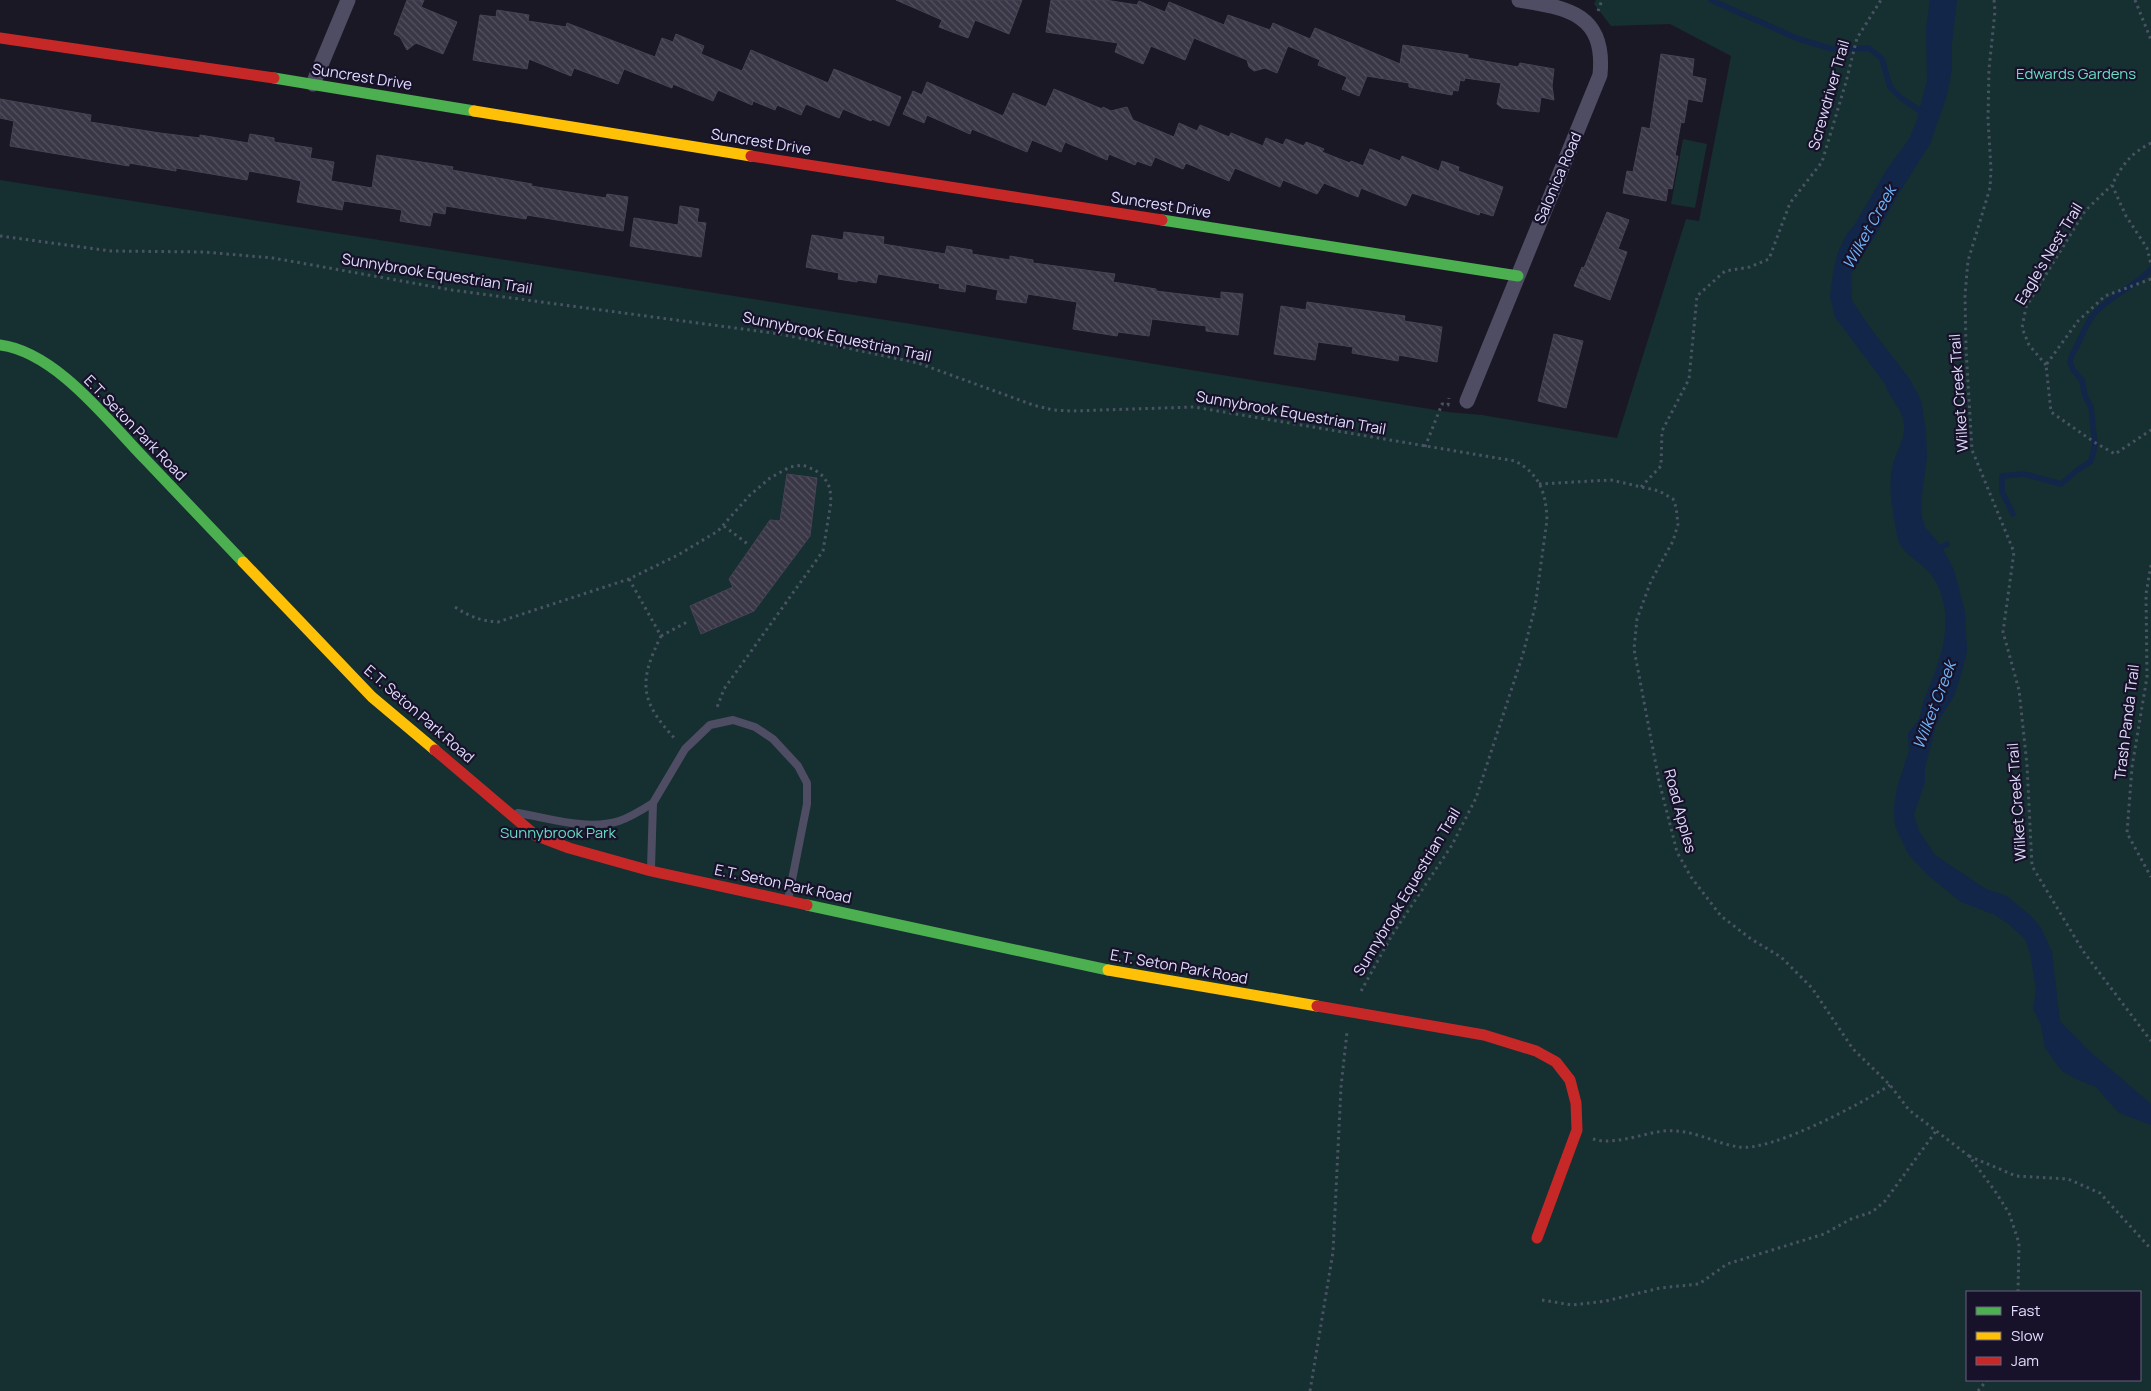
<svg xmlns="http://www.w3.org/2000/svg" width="2151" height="1391" font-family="Manrope,sans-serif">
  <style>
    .park { fill: #162f31; fill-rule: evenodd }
    .water { fill: #12264a }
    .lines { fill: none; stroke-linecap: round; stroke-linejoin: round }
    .stream { stroke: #12264a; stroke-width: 5.5 }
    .building { fill: url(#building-back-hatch); stroke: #474356 }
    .path { stroke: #495463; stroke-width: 3; stroke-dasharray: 2.5 4; stroke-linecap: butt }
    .lane { stroke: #4f4d64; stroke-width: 8 }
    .street { stroke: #4f4d64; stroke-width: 15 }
    .fast { stroke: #4caf50; stroke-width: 11 }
    .slow { stroke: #ffc107; stroke-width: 11 }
    .jam { stroke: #c62828; stroke-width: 11 }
    .labels { text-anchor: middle; stroke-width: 4.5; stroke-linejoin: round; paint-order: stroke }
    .park-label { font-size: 15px; fill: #6adcc3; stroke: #17122a }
    .street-label { font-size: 15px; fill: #e1dcfd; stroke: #17122a }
    .water-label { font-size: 16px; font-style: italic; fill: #6fb5f9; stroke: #17122a }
  </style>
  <defs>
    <pattern id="building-back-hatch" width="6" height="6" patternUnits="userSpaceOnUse" patternTransform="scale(1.25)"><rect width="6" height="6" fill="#393645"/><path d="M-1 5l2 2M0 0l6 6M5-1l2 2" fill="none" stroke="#555261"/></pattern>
  </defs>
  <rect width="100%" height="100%" fill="#1a1824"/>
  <path class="park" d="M 1596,0 L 2151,0 L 2151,1391 L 0,1391 L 0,180 L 905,323 L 1448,412 L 1482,415 L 1617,438 L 1686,219 L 1699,221 L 1731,56 L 1670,24 L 1611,26 L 1594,4 ZM 1967,1292 L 2140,1292 L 2140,1380 L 1967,1380 Z
    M 1683,139 L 1707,144 L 1695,208 L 1671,204 Z"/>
  <path class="water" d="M 1930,0 L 1957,0 L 1952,43 L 1952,69 L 1947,95 L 1930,144 L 1899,193 L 1878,231 L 1851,274 L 1852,301 L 1874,333 L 1909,378 L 1921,400 L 1926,431 L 1927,457 L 1921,501 L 1922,517 L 1925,527 L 1942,547 L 1954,570 L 1965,612 L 1967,651 L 1963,668 L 1954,696 L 1936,725 L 1925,768 L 1925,782 L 1914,815 L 1919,831 L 1935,855 L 1986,889 L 2007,896 L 2032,917 L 2041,928 L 2052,952 L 2060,1021 L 2086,1048 L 2151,1104 L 2151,1125 L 2119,1113 L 2096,1087 L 2076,1079 L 2062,1071 L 2045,1048 L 2041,1025 L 2033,1009 L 2036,990 L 2030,952 L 2025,939 L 2010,925 L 1995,915 L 1961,902 L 1930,877 L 1909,855 L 1895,826 L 1894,807 L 1897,788 L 1909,751 L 1908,734 C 1911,729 1916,724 1919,719 C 1922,712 1922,704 1925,697 C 1941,660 1956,621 1936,582 C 1928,566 1911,560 1901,546 C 1897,540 1894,518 1893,510 C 1890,495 1889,475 1894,461 C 1898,448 1905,439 1904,425 C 1903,408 1890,400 1885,384 L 1835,317 L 1830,296 L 1833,274 L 1837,255 L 1846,235 L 1855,224 L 1887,169 L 1909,139 L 1916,123 L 1927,80 L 1926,28 Z"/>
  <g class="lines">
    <path class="stream" d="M 1711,0 L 1796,38 L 1832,49 L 1869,48 L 1882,59 L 1890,87 L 1901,98 L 1925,114
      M 2013,514 L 2002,492 L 2002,476 L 2024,474 L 2061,484 L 2076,471 L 2091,461 L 2095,445 L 2091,407 L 2085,396 L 2082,380 L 2073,370 L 2070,362 L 2072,355 C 2079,343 2084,329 2091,318 C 2105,298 2135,287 2151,269
      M 1936,550 L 1947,544"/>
  </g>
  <path class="building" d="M 407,0 L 424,0 L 421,7 L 457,22 L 443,54 L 416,43 L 407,50 L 400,37 L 394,34 Z
    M 896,0 L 1022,0 L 1009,34 L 975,20 L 968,38 L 939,27 L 942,20 Z
    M 1051,0 L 1105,0 L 1137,5 L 1139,1 L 1165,12 L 1169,2 L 1224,25 L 1228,15 L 1270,30 L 1273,23 L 1310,39 L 1315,28 L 1400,64 L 1403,45 L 1468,55 L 1468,58 L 1518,67 L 1520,63 L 1554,69 L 1552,86 L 1554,100 L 1541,97 L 1539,112 L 1502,108 L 1497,104 L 1501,83 L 1465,78 L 1464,81 L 1460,80 L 1458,91 L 1453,90 L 1452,95 L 1409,87 L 1409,83 L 1367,76 L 1359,96 L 1342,89 L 1347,77 L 1318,65 L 1320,60 L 1288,46 L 1277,73 L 1265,68 L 1254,71 L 1249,67 L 1247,60 L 1194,38 L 1185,60 L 1151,46 L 1143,64 L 1115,52 L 1118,43 L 1046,32 Z
    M 497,10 L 529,15 L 528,21 L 566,27 L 567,23 L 655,57 L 662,38 L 673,42 L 676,34 L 704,46 L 701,54 L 742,71 L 751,50 L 828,83 L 834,69 L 901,97 L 889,126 L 872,119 L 871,121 L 843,109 L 839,118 L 806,104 L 801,115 L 777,105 L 775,110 L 753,101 L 752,105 L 718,90 L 713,101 L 673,84 L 672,88 L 624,69 L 618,84 L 574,68 L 571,76 L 529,59 L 527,69 L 473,60 L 480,15 L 496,17 Z
    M 1661,54 L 1694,59 L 1692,76 L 1706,79 L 1702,102 L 1688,99 L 1684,123 L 1681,122 L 1675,156 L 1678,156 L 1672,189 L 1668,188 L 1666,201 L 1623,193 L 1627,171 L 1633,172 L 1642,127 L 1650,129 Z
    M 927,82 L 1003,116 L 1013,93 L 1046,107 L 1054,89 L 1102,109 L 1103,107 L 1111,111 L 1127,107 L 1133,120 L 1174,137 L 1179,123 L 1197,131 L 1200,125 L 1229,137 L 1231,133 L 1263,146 L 1266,138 L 1283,145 L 1286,139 L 1304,146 L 1306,142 L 1324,149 L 1322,152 L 1350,163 L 1351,161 L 1363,166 L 1370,149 L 1400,161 L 1402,156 L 1439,171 L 1442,161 L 1459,167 L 1458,171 L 1503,187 L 1493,216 L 1480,212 L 1479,215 L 1412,193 L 1406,206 L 1361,188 L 1358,197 L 1324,183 L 1317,194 L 1283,180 L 1280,187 L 1235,168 L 1229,181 L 1186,163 L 1183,169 L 1155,157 L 1151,166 L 1137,161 L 1135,165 L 1109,154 L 1107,160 L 1065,142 L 1061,152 L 1032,140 L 1027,152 L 972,129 L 970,134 L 927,115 L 924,123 L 903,114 L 913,91 L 922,95 Z
    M 0,99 L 91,115 L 90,122 L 160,133 L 200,138 L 200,135 L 248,143 L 250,134 L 274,138 L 274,142 L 312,148 L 310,158 L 334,162 L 331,181 L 372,188 L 377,155 L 453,167 L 452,170 L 532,184 L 531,186 L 606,198 L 607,194 L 628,197 L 623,231 L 527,215 L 526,219 L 446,206 L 445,214 L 433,212 L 430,226 L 400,221 L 402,210 L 344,201 L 342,210 L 297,202 L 301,181 L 288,178 L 249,171 L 247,180 L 176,168 L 176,171 L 129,163 L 129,166 L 10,146 L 14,121 L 0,118 Z
    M 680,206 L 699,209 L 697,222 L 706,223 L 701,257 L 630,246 L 634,218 L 678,225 Z
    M 1607,212 L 1629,220 L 1618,249 L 1627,252 L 1610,300 L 1574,286 L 1582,267 L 1584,268 Z
    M 844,232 L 884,237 L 883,244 L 945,254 L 947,246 L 972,250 L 972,254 L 1010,260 L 1010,256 L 1033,260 L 1033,263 L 1115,274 L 1113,282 L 1156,289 L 1156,291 L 1221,299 L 1221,292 L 1243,294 L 1238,335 L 1206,331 L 1206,326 L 1152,319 L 1149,336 L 1118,332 L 1117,336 L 1073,329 L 1077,302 L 1028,294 L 1026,303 L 996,299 L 998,290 L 966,284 L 965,292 L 939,288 L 940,284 L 878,274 L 876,283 L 857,280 L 857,282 L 838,279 L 839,273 L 806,267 L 812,235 L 843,240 Z
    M 1307,302 L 1405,316 L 1404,321 L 1442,327 L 1437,362 L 1399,355 L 1398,361 L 1352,353 L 1353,347 L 1318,342 L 1315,360 L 1274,354 L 1281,306 L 1306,310 Z
    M 1554,334 L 1583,341 L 1566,408 L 1538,401 Z
    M 787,474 L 817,478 L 810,536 L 754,611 L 701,634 L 690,606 L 733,587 L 729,579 L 770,520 L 780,521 Z"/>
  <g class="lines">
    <path class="path" d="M 1994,0 L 1995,11 L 1989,69 L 1988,119 L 1991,169 L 1990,188 L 1968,261 L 1965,295 L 1966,349 L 1972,450 L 2014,552 L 2003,632 L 2019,690 L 2027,765 L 2032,866 L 2083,951 L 2151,1041
      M 2135,0 L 2151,40
      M 1598,11 L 1602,0
      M 2151,143 C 2131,153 2122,165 2112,185 L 2126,216 L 2147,248 L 2151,264
      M 0,236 L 111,251 L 204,252 L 273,258 L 452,290 L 780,334 L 918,363 L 1033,405 L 1053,410 L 1072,411 L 1194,407 L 1515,461 C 1540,474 1546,493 1547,520 L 1535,607 L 1523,654 L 1476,798 L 1452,845 L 1392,935 L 1360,993
      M 2151,279 L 2105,296 L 2078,321 L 2046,365 L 2051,412 L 2094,442 L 2115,454 L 2151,430
      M 2046,365 L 2029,345 L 2022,328 L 2026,307 L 2085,211 L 2112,185
      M 1425,447 L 1442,404 L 1448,405 L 1449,398
      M 1539,484 L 1611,480 L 1659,491 L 1673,499 L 1676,507 L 1678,524 L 1673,541 L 1651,581 L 1637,619 L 1634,649 L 1659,781 L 1677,852 L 1691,877 L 1721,916 L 1751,939 L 1781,957 L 1812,988 L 1853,1049 L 1890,1085 L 1909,1110 L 1969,1156 L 1995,1191 L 2009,1213 L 2019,1243 L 2018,1292
      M 1641,487 L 1661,466 L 1662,431 L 1689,379 L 1697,296 L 1725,271 L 1750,267 L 1769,259 L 1790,203 L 1822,162 L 1846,82 L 1857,38 L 1881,0
      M 724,526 L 749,545
      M 2151,565 L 2146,594 L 2147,677 L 2132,767 L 2127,833 L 2151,877
      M 629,579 L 661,636 C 638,683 640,701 676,740
      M 455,607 C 470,617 481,621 498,622 L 629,579 L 678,555 L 718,531 L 749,496 L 770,478 L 790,467 L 803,465 L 815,470 L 824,477 L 830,488 L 831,502 L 823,551 L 724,689 L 716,710
      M 661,636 L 689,621
      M 1593,1139 C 1619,1147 1652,1128 1676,1131 C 1697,1132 1718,1144 1739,1147 C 1771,1152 1861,1104 1890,1085
      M 1969,1156 L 2016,1176 L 2068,1179 L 2100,1193 L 2151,1249
      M 1542,1300 L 1572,1305 L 1606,1301 L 1660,1288 L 1699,1284 L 1727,1264 L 1824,1234 L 1851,1219 L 1872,1212 L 1885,1201 L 1936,1131
      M 1310,1391 L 1333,1252 L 1341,1087 L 1347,1032
      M 1978,1391 L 1987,1380"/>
    <path class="lane" d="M 518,813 C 549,818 587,831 619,821 C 631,817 642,810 653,803
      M 651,868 L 653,803 L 685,749 L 710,725 L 733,720 L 755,727 L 773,739 L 798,766 L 807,783 L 807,804 L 788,900"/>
    <path class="street" d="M 313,84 L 348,0
      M 1467,401 L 1600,75 C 1606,14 1568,8 1519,0"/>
    <path class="fast" d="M 274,78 L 474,111
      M 1162,220 L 1518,276
      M 0,345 C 56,352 108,421 146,460 C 178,494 211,528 243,562
      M 807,905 L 1108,970"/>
    <path class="slow" d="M 474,111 L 751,156
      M 243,562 L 372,697 L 435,750
      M 1108,970 L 1317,1006"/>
    <path class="jam" d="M 0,38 L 274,78
      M 751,156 L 1162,220
      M 435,750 L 535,835 L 569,848 L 651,871 L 807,905
      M 1317,1006 L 1484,1035 L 1536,1051 L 1556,1062 L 1570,1080 L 1576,1103 L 1577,1130 L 1537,1238"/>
  </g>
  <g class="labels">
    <g class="park-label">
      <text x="2076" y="79">Edwards Gardens</text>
      <text x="558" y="838">Sunnybrook Park</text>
    </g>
    <g class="street-label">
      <text transform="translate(362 77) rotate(9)" y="5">Suncrest Drive</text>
      <text transform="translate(1829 95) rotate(-74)" y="5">Screwdriver Trail</text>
      <text transform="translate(761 142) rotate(9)" y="5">Suncrest Drive</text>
      <text transform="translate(1558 178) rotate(-67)" y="5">Salonica Road</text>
      <text transform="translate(1161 205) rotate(9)" y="5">Suncrest Drive</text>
      <text transform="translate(2049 254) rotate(-59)" y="5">Eagle's Nest Trail</text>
      <text transform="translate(437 274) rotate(9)" y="5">Sunnybrook Equestrian Trail</text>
      <text transform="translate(837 337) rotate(12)" y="5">Sunnybrook Equestrian Trail</text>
      <text transform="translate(1959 393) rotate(-94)" y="5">Wilket Creek Trail</text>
      <text transform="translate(1291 413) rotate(10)" y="5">Sunnybrook Equestrian Trail</text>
      <text transform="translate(135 428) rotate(46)" y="5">E.T. Seton Park Road</text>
      <text transform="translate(419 714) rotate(41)" y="5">E.T. Seton Park Road</text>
      <text transform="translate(2127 722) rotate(-83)" y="5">Trash Panda Trail</text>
      <text transform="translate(2017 802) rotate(-94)" y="5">Wilket Creek Trail</text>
      <text transform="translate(1680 811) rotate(75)" y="5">Road Apples</text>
      <text transform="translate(783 884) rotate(12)" y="5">E.T. Seton Park Road</text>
      <text transform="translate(1407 892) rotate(-59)" y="5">Sunnybrook Equestrian Trail</text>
      <text transform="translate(1179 967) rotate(10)" y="5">E.T. Seton Park Road</text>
    </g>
    <g class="water-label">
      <text transform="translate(1869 227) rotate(-61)" y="6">Wilket Creek</text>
      <text transform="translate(1934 705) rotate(-69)" y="6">Wilket Creek</text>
    </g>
  </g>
  <rect x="1966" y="1291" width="175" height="90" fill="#17122a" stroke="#68637e"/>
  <rect x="1976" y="1307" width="25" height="8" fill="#4caf50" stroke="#68637e"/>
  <text x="2011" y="1316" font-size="15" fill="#e1dcfd">Fast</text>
  <rect x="1976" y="1332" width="25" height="8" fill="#ffc107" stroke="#68637e"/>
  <text x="2011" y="1341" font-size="15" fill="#e1dcfd">Slow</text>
  <rect x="1976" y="1357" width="25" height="8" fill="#c62828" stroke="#68637e"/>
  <text x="2011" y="1366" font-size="15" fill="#e1dcfd">Jam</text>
</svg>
